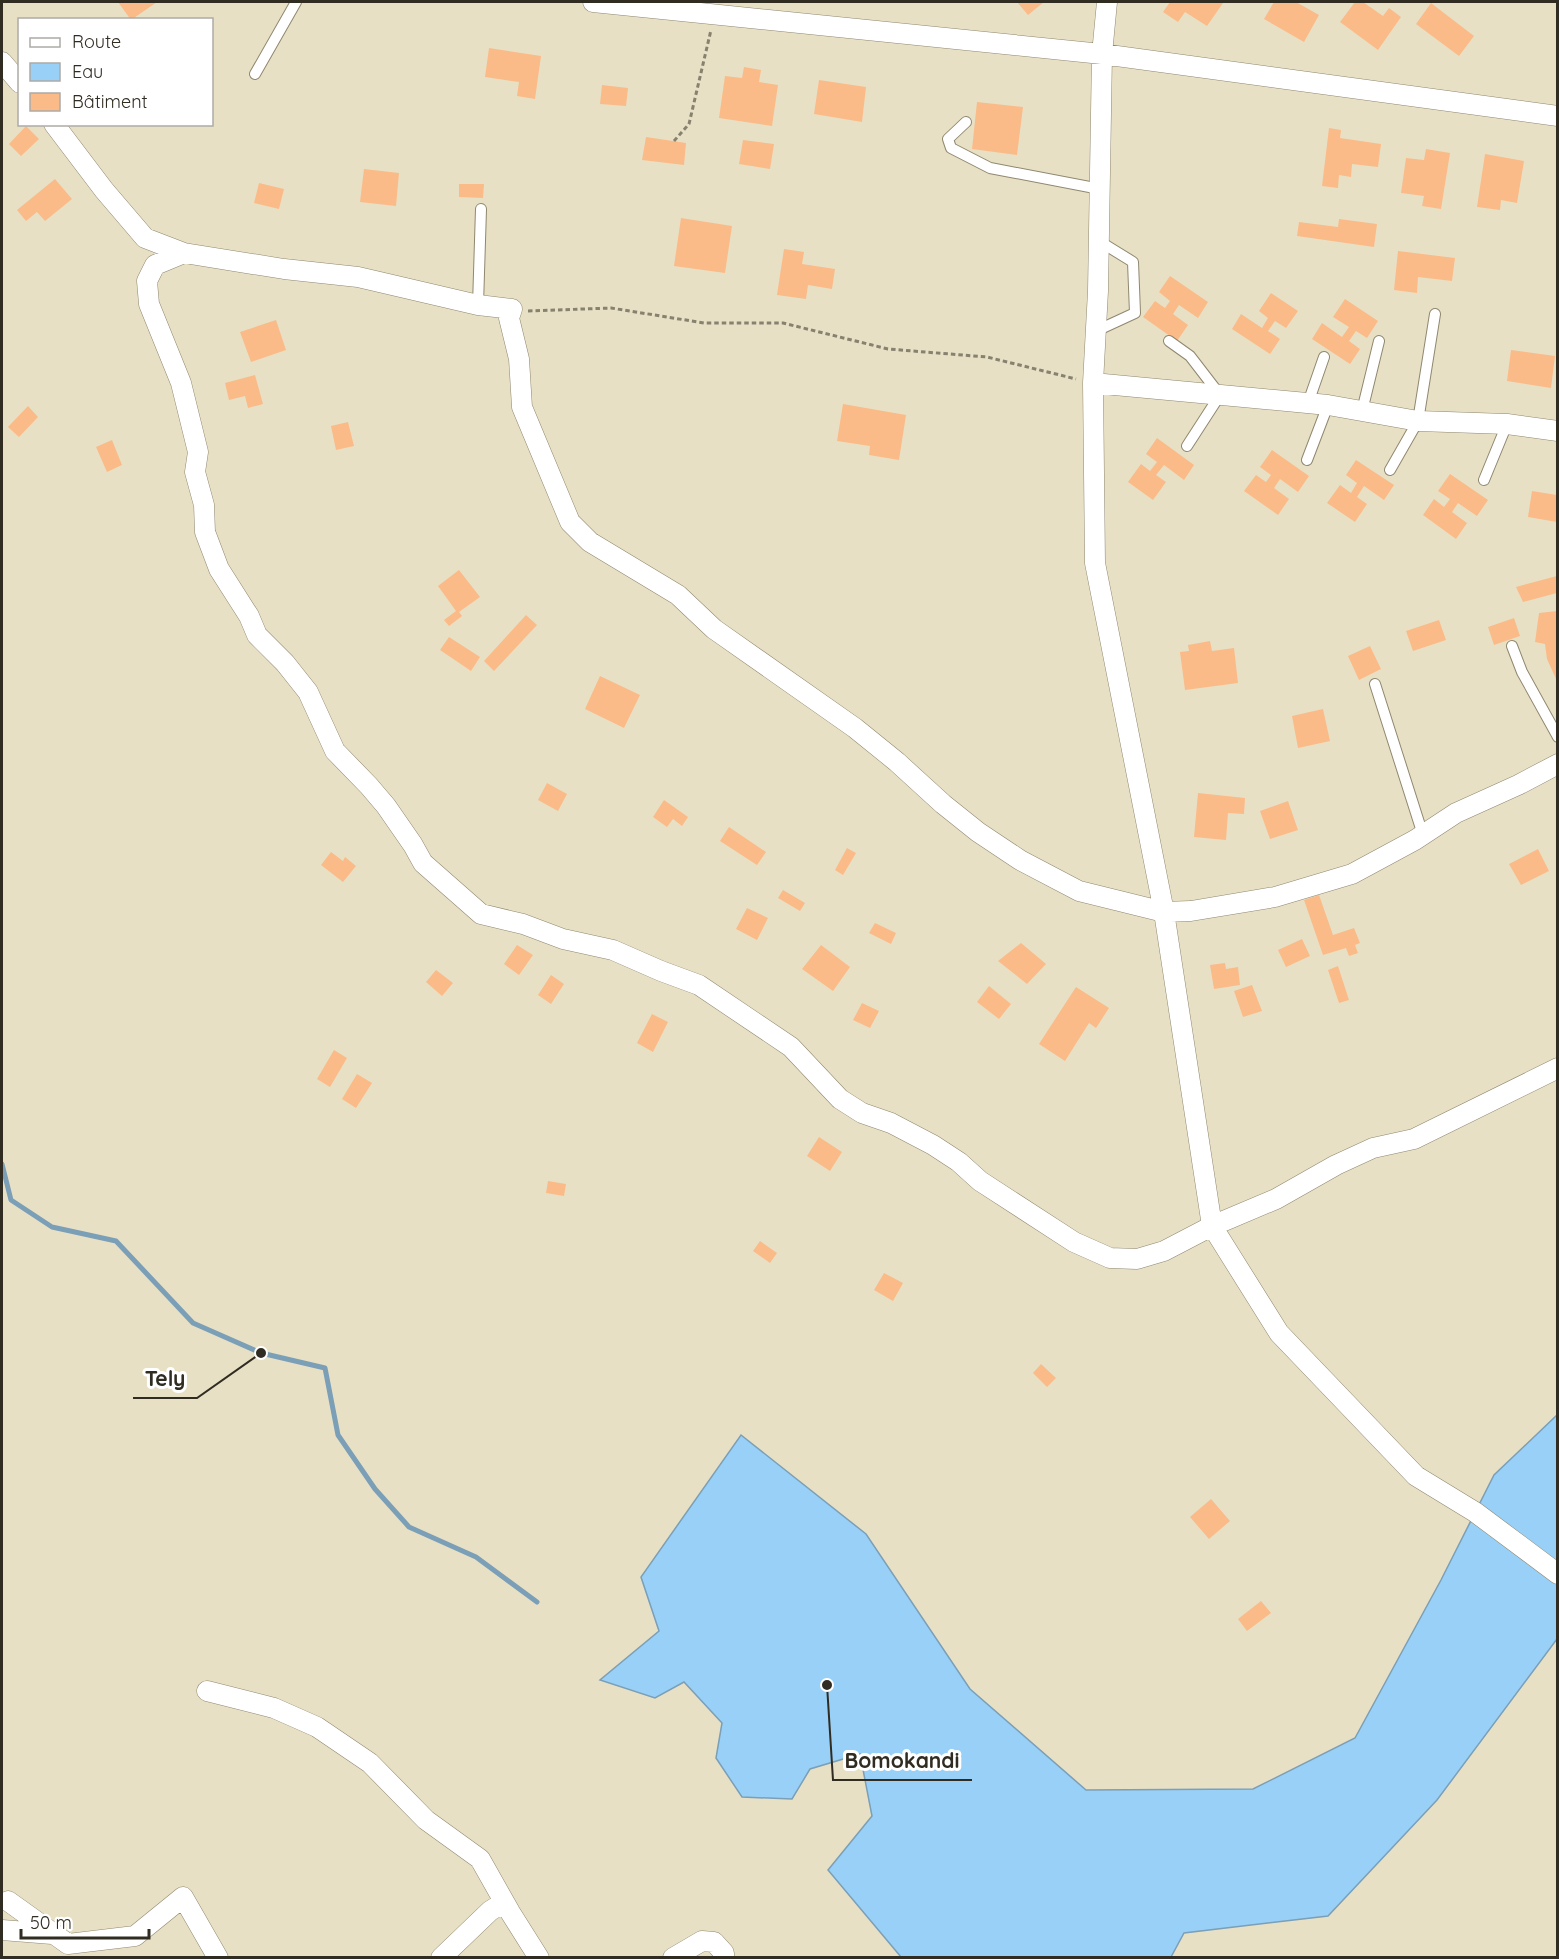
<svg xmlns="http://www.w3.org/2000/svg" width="1559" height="1959" font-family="Quicksand,sans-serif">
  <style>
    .water { fill: #99d0f7; stroke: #7a9fb7; stroke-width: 1.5 }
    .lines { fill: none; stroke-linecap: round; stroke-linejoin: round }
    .stream { stroke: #7a9fb7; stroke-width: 5 }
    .building { fill: #fabb88 }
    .service-casing { stroke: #8f876f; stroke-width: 12 }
    .minor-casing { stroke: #8f876f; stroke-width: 21 }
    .path { stroke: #87816f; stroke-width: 3; stroke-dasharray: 4.5 3; stroke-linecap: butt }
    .service { stroke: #fff; stroke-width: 10 }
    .minor { stroke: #fff; stroke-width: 20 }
    .leader { fill: none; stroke: #302c22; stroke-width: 2 }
    .callout-dot { fill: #302c22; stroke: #fff; stroke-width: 2 }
    .callout-label { font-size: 21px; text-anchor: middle; font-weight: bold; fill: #302c22; stroke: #fff; stroke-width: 6; stroke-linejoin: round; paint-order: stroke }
  </style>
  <rect width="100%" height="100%" fill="#e8e0c5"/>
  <path class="water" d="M 1557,1415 L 1557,1639 L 1437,1800 L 1328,1916 L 1184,1933 L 1171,1957 L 901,1957 L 828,1870 L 872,1816 L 860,1754 L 810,1769 L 792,1799 L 742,1797 L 716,1758 L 722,1723 L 684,1682 L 655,1698 L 600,1680 L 659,1631 L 641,1577 L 741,1435 L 866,1534 L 970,1689 L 1086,1790 L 1253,1789 L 1355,1738 L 1441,1580 L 1494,1475 Z"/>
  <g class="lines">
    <path class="stream" d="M 2,1164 L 11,1200 L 52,1227 L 116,1241 L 193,1323 L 261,1353 L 325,1368 L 338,1435 L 375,1489 L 409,1527 L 476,1557 L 537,1602"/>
  </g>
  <path class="building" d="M 118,2 L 157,2 L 131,20 Z
    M 1017,2 L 1044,2 L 1028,15 Z
    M 1170,2 L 1220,2 L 1223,3 L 1207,26 L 1185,12 L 1178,22 L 1163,12 Z
    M 1274,2 L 1296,2 L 1319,15 L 1304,42 L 1264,19 Z
    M 1355,2 L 1363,2 L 1383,16 L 1389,8 L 1401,17 L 1378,50 L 1340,22 Z
    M 1431,3 L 1474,36 L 1459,56 L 1416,24 Z
    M 489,48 L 541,56 L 535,99 L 517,96 L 519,82 L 485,77 Z
    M 744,67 L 761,70 L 759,82 L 778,85 L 772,126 L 719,118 L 725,76 L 742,78 Z
    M 819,80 L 866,87 L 862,122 L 814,114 Z
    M 602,85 L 628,88 L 626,106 L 600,104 Z
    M 977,102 L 1023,107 L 1017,155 L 972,149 Z
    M 26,126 L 39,139 L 21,156 L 9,144 Z
    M 1329,128 L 1341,130 L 1340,138 L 1381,144 L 1378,167 L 1352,164 L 1351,177 L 1339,175 L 1338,188 L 1322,186 Z
    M 646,137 L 686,143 L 684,165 L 642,160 Z
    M 743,140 L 774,144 L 770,169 L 739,164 Z
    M 1426,149 L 1450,153 L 1441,209 L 1422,206 L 1424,196 L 1401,193 L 1406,158 L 1424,160 Z
    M 1485,154 L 1524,161 L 1517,203 L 1501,200 L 1500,210 L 1477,207 Z
    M 364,169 L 399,173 L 396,206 L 360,202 Z
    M 55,179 L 72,199 L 45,221 L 37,212 L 26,221 L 17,210 Z
    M 259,183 L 284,189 L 279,209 L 254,203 Z
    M 459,184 L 484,184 L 483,198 L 459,197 Z
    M 681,218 L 732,226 L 725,273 L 674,266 Z
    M 1339,219 L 1377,224 L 1374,247 L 1297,236 L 1299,222 L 1338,227 Z
    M 784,249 L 804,252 L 802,264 L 835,269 L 832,289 L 808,285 L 806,299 L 777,295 Z
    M 1398,251 L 1455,258 L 1452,281 L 1418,277 L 1417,293 L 1394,290 Z
    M 1170,276 L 1208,302 L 1198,318 L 1179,305 L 1173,314 L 1188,325 L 1177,341 L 1143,317 L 1155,301 L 1165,308 L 1170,301 L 1159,292 Z
    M 1271,293 L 1298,311 L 1286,328 L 1275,321 L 1268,331 L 1280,339 L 1270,354 L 1232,329 L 1241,314 L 1262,328 L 1268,318 L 1259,311 Z
    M 1345,299 L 1378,321 L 1367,338 L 1356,331 L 1349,341 L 1360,349 L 1350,364 L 1312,339 L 1322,323 L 1342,337 L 1349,327 L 1333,317 Z
    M 276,320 L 286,350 L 251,362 L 240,332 Z
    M 1511,350 L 1555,356 L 1551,388 L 1507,381 Z
    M 255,375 L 263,404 L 248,408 L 245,396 L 229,400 L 225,383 Z
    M 843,404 L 906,415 L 899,460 L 869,455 L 870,446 L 837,441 Z
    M 28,406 L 38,417 L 19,437 L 8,427 Z
    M 348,422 L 354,446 L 336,450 L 331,426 Z
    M 1157,438 L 1194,465 L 1184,480 L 1164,465 L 1156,475 L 1166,482 L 1153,500 L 1128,482 L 1141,464 L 1150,471 L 1157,462 L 1146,454 Z
    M 112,440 L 122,465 L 107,472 L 96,447 Z
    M 1272,450 L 1309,476 L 1298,492 L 1280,479 L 1274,488 L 1289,499 L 1278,515 L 1244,491 L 1256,475 L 1266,482 L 1271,475 L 1260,467 Z
    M 1356,460 L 1394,485 L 1384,500 L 1364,486 L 1357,497 L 1367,504 L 1355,522 L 1327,503 L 1340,485 L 1351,493 L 1357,483 L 1346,475 Z
    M 1450,474 L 1488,500 L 1477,516 L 1458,503 L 1452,512 L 1467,523 L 1456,539 L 1423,515 L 1434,499 L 1444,507 L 1450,499 L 1438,491 Z
    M 1532,491 L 1557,495 L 1557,522 L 1528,517 Z
    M 459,570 L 480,597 L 459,612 L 462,616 L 449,626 L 444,620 L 456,611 L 438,586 Z
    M 1557,576 L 1557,593 L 1523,602 L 1516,587 Z
    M 1557,611 L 1557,681 L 1547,659 L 1545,644 L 1535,642 L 1539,613 Z
    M 526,615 L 537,625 L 494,671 L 484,661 Z
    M 1514,618 L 1520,636 L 1494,645 L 1488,627 Z
    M 1439,620 L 1446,640 L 1413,651 L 1406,631 Z
    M 449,637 L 480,657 L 471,671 L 440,650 Z
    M 1210,641 L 1212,651 L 1234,648 L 1238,683 L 1185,690 L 1180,652 L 1189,651 L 1188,645 Z
    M 1370,646 L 1381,669 L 1359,680 L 1348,656 Z
    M 600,676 L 640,695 L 624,728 L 585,709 Z
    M 1323,709 L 1330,741 L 1298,748 L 1292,716 Z
    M 547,783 L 567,794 L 558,811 L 538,800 Z
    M 1198,793 L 1245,798 L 1244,814 L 1228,813 L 1226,840 L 1194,837 Z
    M 664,800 L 688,817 L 682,826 L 673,819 L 667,827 L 653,817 Z
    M 1288,801 L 1298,830 L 1270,839 L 1260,811 Z
    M 729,827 L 766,852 L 757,865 L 720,841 Z
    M 847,848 L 856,853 L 843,875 L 835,870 Z
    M 1538,849 L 1549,871 L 1521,885 L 1509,864 Z
    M 331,852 L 343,861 L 345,857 L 356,866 L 343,882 L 321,865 Z
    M 783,890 L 805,903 L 800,911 L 778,898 Z
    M 1319,895 L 1333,935 L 1354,928 L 1360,943 L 1355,945 L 1358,953 L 1349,956 L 1346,948 L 1323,955 L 1304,900 Z
    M 747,908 L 768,918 L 757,940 L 736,929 Z
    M 875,923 L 896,933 L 891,944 L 869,933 Z
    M 1302,939 L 1310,956 L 1286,967 L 1278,950 Z
    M 1021,943 L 1046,964 L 1027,984 L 998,961 Z
    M 517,945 L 533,955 L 519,975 L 504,964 Z
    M 821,945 L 850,967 L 833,991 L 802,969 Z
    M 1225,963 L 1226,969 L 1238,967 L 1240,985 L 1214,989 L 1210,965 Z
    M 1338,966 L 1349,1000 L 1339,1003 L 1328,970 Z
    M 436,970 L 453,983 L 442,996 L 426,982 Z
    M 551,975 L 564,984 L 551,1004 L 538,995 Z
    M 1252,985 L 1262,1011 L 1243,1017 L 1234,991 Z
    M 989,986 L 1011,1004 L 999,1019 L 977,1002 Z
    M 1076,987 L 1109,1008 L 1096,1028 L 1089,1023 L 1065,1061 L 1039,1044 Z
    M 862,1003 L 879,1011 L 870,1028 L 853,1020 Z
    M 652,1014 L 668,1022 L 653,1052 L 637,1043 Z
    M 334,1050 L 347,1058 L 330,1087 L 317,1079 Z
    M 357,1074 L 372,1083 L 356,1108 L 342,1099 Z
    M 819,1137 L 842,1152 L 830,1171 L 807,1156 Z
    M 548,1181 L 566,1184 L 564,1196 L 546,1193 Z
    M 760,1241 L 777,1253 L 770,1263 L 753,1251 Z
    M 884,1273 L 903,1283 L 893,1301 L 874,1290 Z
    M 1041,1364 L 1056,1378 L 1047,1387 L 1033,1373 Z
    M 1211,1499 L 1230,1521 L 1209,1539 L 1190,1517 Z
    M 1261,1601 L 1271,1613 L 1247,1631 L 1238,1619 Z"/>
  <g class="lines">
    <defs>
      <path id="service" d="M 255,74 L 296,2
        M 966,122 L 948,139 L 951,148 L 990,168 L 1100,189
        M 478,305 L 481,209
        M 1096,331 L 1135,313 L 1133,262 L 1099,241
        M 1169,341 L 1190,356 L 1220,395 L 1187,446
        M 1308,403 L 1324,357
        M 1362,411 L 1379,341
        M 1307,460 L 1328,405
        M 1390,470 L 1418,421 L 1435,314
        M 1484,480 L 1507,424
        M 1512,646 L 1522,672 L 1558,737
        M 1375,684 L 1423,835"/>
      <path id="minor" d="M 593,2 L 1102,54 L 1098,291 L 1093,383 L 1328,405 L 1418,421 L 1507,424 L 1558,431
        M 1107,2 L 1102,54 L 1558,116
        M 2,62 L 20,83
        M 54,124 L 104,190 L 145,238 L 184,253 L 284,269 L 358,277 L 478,305 L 512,309 L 509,318 L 519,359 L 522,407 L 570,522 L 590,542 L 678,595 L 714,629 L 855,728 L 897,762 L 943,804 L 978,832 L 1020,860 L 1079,891 L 1164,912 L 1191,911 L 1275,897 L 1352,874 L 1415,840 L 1456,813 L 1518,785 L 1558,764
        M 184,253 L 155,265 L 147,281 L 149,304 L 181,383 L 198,452 L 195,472 L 204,505 L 205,532 L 219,569 L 249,616 L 257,635 L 285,663 L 308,692 L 335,751 L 369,786 L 386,806 L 413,845 L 423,863 L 481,914 L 523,924 L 563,939 L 613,950 L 661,971 L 699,985 L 791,1047 L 840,1099 L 862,1113 L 891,1123 L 933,1145 L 959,1162 L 980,1181 L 1074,1242 L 1110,1258 L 1137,1259 L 1164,1251 L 1212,1226 L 1276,1199 L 1336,1165 L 1373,1148 L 1414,1139 L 1558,1068
        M 1093,383 L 1095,563 L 1164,912 L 1212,1226 L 1279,1333 L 1416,1476 L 1475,1512 L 1558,1574
        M 207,1691 L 274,1708 L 317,1727 L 370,1763 L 426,1820 L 480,1859 L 510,1912 L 539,1958
        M 8,1901 L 68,1944 L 135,1936 L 183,1897 L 218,1958
        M 2,1930 L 52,1934
        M 441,1958 L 490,1911 L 504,1902
        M 673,1958 L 702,1941 L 714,1942 L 724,1953 L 724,1958"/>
    </defs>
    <use href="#service" class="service-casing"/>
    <use href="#minor" class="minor-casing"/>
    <path class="path" d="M 674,141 L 689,124 L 711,30
      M 528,311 L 611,308 L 704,323 L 783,323 L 888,349 L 987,357 L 1076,379"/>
    <use href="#service" class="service"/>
    <use href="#minor" class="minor"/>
  </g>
  <path class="leader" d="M261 1353L197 1398H133M827 1685L833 1780H972"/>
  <g class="callout-dot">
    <circle cx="261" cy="1353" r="6"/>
    <circle cx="827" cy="1685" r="6"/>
  </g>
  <g class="callout-label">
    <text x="165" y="1386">Tely</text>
    <text x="902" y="1768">Bomokandi</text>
  </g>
  <rect width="1559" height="1959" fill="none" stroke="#302c22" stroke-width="6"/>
  <rect x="18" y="18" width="195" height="108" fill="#ffffff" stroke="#acaba7" stroke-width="1.5"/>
  <rect x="30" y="38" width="30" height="9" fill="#ffffff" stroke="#acaba7" stroke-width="1.5"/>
  <text x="72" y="48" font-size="18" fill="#302c22">Route</text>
  <rect x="30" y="63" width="30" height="18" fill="#99d0f7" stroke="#acaba7" stroke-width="1.5"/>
  <text x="72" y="78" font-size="18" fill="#302c22">Eau</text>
  <rect x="30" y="93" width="30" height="18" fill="#fabb88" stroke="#acaba7" stroke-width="1.5"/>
  <text x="72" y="108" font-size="18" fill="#302c22">Bâtiment</text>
  <path d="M21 1929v9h128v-9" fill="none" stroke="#302c22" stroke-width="3"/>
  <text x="30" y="1929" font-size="18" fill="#302c22" stroke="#ffffff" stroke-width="4.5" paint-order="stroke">50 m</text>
</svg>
